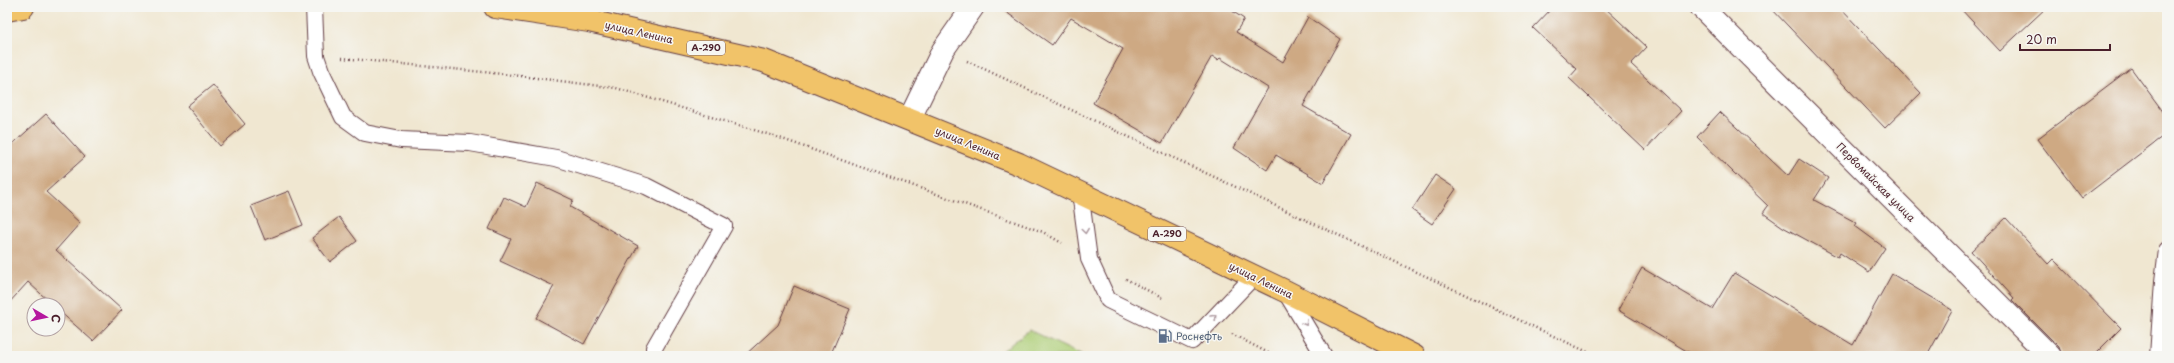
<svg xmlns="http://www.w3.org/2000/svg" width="2174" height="363" font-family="'Playpen Sans',sans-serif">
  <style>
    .green { fill: #accd75; stroke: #7b7650 }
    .building { fill: #cea983 }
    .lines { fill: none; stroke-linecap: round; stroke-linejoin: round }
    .lane-casing { stroke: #633d44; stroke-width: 18 }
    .street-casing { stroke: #633d44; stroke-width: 24 }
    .highway-casing { stroke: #633d44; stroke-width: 24 }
    .path { stroke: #633d44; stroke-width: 2.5; stroke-dasharray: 1 3; stroke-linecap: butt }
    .lane { stroke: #fff; stroke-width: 16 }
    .street { stroke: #fff; stroke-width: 22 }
    .highway { stroke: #f1c369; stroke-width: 22 }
    .oneway { stroke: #ae9aa0 }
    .labels { text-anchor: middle; stroke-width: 3; stroke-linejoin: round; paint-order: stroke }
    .shield { fill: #f6f6f2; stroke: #7e6067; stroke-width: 1 }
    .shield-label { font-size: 9px; font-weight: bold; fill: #4a1f2b }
    .street-label { font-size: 10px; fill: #4a1f2b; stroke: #f6f6f2 }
    .service-label { font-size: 10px; fill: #4e5e75; stroke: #f6f6f2; text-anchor: start }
  </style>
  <rect width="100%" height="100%" fill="#f6f6f2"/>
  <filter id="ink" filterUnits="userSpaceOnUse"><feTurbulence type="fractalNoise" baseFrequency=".025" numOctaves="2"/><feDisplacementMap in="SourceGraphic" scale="8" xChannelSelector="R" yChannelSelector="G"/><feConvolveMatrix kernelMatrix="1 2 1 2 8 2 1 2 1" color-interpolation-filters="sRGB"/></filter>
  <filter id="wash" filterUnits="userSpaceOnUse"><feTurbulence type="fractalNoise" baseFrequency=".012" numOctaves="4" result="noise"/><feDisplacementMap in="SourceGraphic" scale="16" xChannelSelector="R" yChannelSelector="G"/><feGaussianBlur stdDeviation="0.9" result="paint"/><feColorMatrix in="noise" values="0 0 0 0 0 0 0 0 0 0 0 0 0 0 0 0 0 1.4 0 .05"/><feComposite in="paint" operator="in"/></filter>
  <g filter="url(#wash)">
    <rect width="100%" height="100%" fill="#f0e7d1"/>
    <path class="green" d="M 1029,330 L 1083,356 L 996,356 Z"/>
    <g id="blocks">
      <path class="building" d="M 999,7 L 1226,7 L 1244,19 L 1236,32 L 1283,62 L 1308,17 L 1340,39 L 1303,106 L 1351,134 L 1323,183 L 1276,155 L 1267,170 L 1234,148 L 1268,88 L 1220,58 L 1218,60 L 1212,56 L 1162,143 L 1093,103 L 1123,49 L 1071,18 L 1052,45 Z
        M 1553,7 L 1604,7 L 1647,47 L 1631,64 L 1681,111 L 1645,150 L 1569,78 L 1577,69 L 1533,28 Z
        M 1770,7 L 1839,7 L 1921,93 L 1885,128 Z
        M 1959,7 L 2047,7 L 2000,51 Z
        M 2131,68 L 2167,117 L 2167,133 L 2082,198 L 2037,139 Z
        M 213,85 L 245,124 L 220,146 L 187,106 Z
        M 1720,112 L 1788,176 L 1799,159 L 1828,178 L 1814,200 L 1857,223 L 1855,226 L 1885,248 L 1869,272 L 1840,253 L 1838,257 L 1783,227 L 1763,213 L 1768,206 L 1697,137 Z
        M 46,114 L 85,157 L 46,192 L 80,223 L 56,250 L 122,310 L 93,341 L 58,310 L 58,305 L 53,305 L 28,282 L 7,305 L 7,149 Z
        M 1435,175 L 1456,189 L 1432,224 L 1412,210 Z
        M 537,183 L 573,200 L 570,207 L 638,246 L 584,344 L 536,318 L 554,286 L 500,261 L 511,239 L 489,229 L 504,197 L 526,207 Z
        M 289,191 L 303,225 L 265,240 L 251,206 Z
        M 339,217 L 357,241 L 330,262 L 312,238 Z
        M 2006,218 L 2048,264 L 2053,259 L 2121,328 L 2093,356 L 2062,356 L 2059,347 L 2012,300 L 2014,298 L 1971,251 Z
        M 1642,268 L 1712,309 L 1734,273 L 1853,345 L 1892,274 L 1952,310 L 1927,356 L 1695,356 L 1618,310 Z
        M 794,286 L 850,309 L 830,356 L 744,356 L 778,325 Z"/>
    </g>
  </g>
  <g filter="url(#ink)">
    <use href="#blocks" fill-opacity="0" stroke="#633d44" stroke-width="1"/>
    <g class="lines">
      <defs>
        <path id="lane" d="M 314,7 L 316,56 L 321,71 L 343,117 L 365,133 L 401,140 L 470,143 L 556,158 L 646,186 L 724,226 L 654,348
          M 1080,192 L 1089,259 L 1108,300 L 1192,341 L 1254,276
          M 1285,291 L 1324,356
          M 2158,356 L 2163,281 L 2167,250"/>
        <path id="street" d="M 1701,7 L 2050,356
          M 910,118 L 943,50 L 973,7"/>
        <path id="highway" d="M 495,7 L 589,21 L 764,61 L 1019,164 L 1285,291 L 1414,356
          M 7,10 L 23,7"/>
      </defs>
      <use href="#lane" class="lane-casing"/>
      <use href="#street" class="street-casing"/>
      <use href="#highway" class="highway-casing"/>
      <path class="path" d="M 342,58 L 513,75 L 616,88 L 774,136 L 1043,232 L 1062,243
        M 967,61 L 1596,356
        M 1126,279 L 1162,298
        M 1232,334 L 1274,356"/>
      <use href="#lane" class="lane"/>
      <use href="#street" class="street"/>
      <use href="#highway" class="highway"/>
    </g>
    <defs><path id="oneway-chevron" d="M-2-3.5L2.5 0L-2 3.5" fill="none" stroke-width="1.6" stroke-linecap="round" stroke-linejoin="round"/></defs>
    <g class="oneway">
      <use href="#oneway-chevron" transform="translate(1085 231) rotate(82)"/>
      <use href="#oneway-chevron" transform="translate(1214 317) rotate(-47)"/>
      <use href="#oneway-chevron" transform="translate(1305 323) rotate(59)"/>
    </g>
  </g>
  <defs>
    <symbol id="fuel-bare" viewBox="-9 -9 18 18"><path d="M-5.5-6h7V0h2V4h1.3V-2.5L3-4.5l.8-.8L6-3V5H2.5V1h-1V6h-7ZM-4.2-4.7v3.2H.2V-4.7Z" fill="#5c6f8a" stroke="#f6f6f2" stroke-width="2.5" paint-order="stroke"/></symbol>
  </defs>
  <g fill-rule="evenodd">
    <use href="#fuel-bare" x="1155" y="326" width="20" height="20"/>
  </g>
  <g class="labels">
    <g class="shield">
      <rect x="687" y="41" width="38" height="14" rx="3"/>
      <rect x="1148" y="227" width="38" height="14" rx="3"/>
    </g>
    <g class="shield-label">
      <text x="706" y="51">А-290</text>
      <text x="1167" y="237">А-290</text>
    </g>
    <g class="street-label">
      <text transform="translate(639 32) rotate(13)" y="4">улица Ленина</text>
      <text transform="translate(968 143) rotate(23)" y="4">улица Ленина</text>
      <text transform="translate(1876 182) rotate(45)" y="4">Первомайская улица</text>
      <text transform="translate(1261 280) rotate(26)" y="4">улица Ленина</text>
    </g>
    <g class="service-label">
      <text x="1176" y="340">Роснефть</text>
    </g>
  </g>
  <rect width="2174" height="363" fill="none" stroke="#f6f6f2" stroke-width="24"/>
  <g transform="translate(46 317) rotate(99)"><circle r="19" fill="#f6f6f2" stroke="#b1a0a2"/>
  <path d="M0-3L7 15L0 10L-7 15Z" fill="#b5179e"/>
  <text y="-6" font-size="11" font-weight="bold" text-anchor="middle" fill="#4a1f2b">С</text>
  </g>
  <path d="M2020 44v6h90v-6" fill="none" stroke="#4a1f2b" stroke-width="2"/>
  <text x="2026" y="44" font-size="12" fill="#4a1f2b" stroke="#f6f6f2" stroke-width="3" paint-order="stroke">20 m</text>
</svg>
